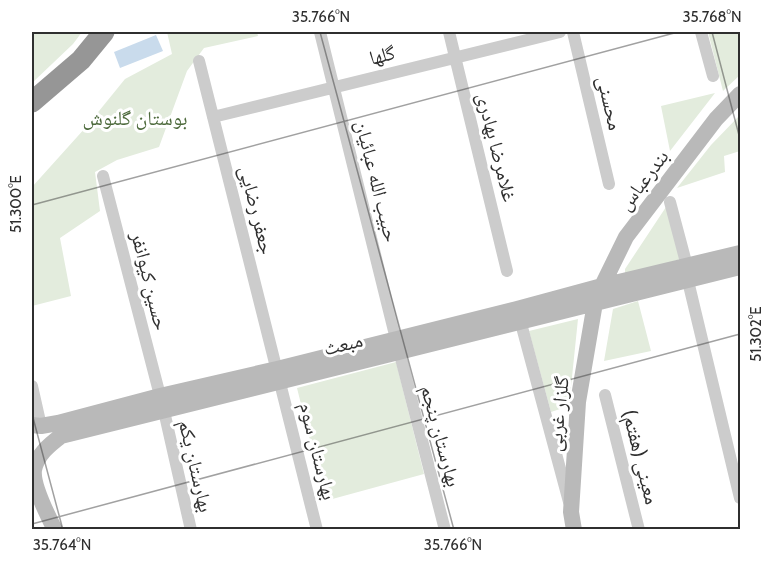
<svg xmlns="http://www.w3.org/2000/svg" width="772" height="561" font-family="Cabin,'Noto Naskh Arabic',sans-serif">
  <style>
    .green { fill: #e3ecdd }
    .water { fill: #c9dbec }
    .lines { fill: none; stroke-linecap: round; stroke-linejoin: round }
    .street { stroke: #ccc; stroke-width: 12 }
    .secondary { stroke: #b9b9b9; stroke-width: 16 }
    .highway { stroke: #969696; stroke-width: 21 }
    .ticks { fill: none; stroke: #2f2f2f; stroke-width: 1.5; stroke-opacity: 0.45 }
    .labels { text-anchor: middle; stroke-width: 6; stroke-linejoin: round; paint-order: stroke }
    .street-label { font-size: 20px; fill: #2f2f2f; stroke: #fff }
    .park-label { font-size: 20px; fill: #4d6a3c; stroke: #fff }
    .neatline { fill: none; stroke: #2f2f2f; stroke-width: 2 }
    .ticks-label { font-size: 15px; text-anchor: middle; fill: #2f2f2f }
  </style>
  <rect width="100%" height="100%" fill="#fff"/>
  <path class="green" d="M 32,32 L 82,32 L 73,44 L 32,83 Z
    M 167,32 L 257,32 L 258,36 L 204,48 L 187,71 L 159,147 L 117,160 L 95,172 L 100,211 L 60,238 L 71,296 L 32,306 L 32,187 L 86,127 L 125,79 L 172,54 Z
    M 708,32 L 740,32 L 740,75 L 723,91 Z
    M 715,93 L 670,151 L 661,106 Z
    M 740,115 L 740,151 L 724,156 L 725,172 L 677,188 L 711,145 Z
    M 666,207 L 681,259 L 625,275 L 625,269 Z
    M 638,301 L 651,351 L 604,361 L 613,309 Z
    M 578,319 L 569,406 L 551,412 L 529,331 Z
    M 396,362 L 424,474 L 325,501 L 297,388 Z"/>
  <path class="water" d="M 156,35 L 163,51 L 120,68 L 114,52 Z"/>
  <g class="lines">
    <path class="street" d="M 320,32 L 396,339 L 445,530
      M 449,32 L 507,271
      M 573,32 L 609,184
      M 701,32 L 713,76
      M 199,61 L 317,530
      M 213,117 L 560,32
      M 103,176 L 164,411 L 191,530
      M 670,202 L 687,266 L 688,281 L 740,498
      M 519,316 L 569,502
      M 32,386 L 41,426
      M 605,395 L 639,530"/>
    <path class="secondary" d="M 32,425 L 41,426 L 58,423 L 160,396 L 277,369 L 517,309 L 602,286 L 740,253
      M 55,530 C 48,516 32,485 34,470 C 37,455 49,445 61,436 L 740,267
      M 574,530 L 571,512 L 578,402 L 595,303 L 602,286 L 626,237 L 716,119 L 740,94"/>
    <path class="highway" d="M 32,102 L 81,60 L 104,32"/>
  </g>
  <path class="ticks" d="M 320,32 L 454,530M 712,32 L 740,139M 32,205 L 678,32M 32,414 L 63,530M 32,524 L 740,334"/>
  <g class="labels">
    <g class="street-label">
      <text transform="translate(382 55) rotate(-14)" y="7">گلها</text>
      <text transform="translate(610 103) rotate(77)" y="7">محسنی</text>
      <text transform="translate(497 147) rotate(76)" y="7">غلامرضا بهادری</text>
      <text transform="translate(643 180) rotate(-53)" y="7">بندرعباس</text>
      <text transform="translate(377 181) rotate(76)" y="7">حبیب الله عبائیان</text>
      <text transform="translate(257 210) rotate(76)" y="7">جعفر رضایی</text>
      <text transform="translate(150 281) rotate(76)" y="7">حسین کیوانفر</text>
      <text transform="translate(343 344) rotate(-14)" y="7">مبعث</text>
      <text transform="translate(558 414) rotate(-84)" y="7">گلزار غربی</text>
      <text transform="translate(441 436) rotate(75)" y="7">بهارستان پنجم</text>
      <text transform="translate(318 451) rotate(76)" y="7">بهارستان سوم</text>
      <text transform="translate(641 457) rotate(76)" y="7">معینی (هفتم)</text>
      <text transform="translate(196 466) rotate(77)" y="7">بهارستان یکم</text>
    </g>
    <g class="park-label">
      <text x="135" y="125">بوستان گلنوش</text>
    </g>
  </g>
  <rect width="772" height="561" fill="none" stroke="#ffffff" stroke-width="66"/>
  <rect x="33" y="33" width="706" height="495" class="neatline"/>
  <g class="ticks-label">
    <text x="321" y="22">35.766°N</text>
    <text x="712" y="22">35.768°N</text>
    <text transform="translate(16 204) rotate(-90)" y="5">51.300°E</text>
    <text transform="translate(756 334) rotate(-90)" y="5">51.302°E</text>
    <text x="62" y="550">35.764°N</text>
    <text x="453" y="550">35.766°N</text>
  </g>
</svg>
